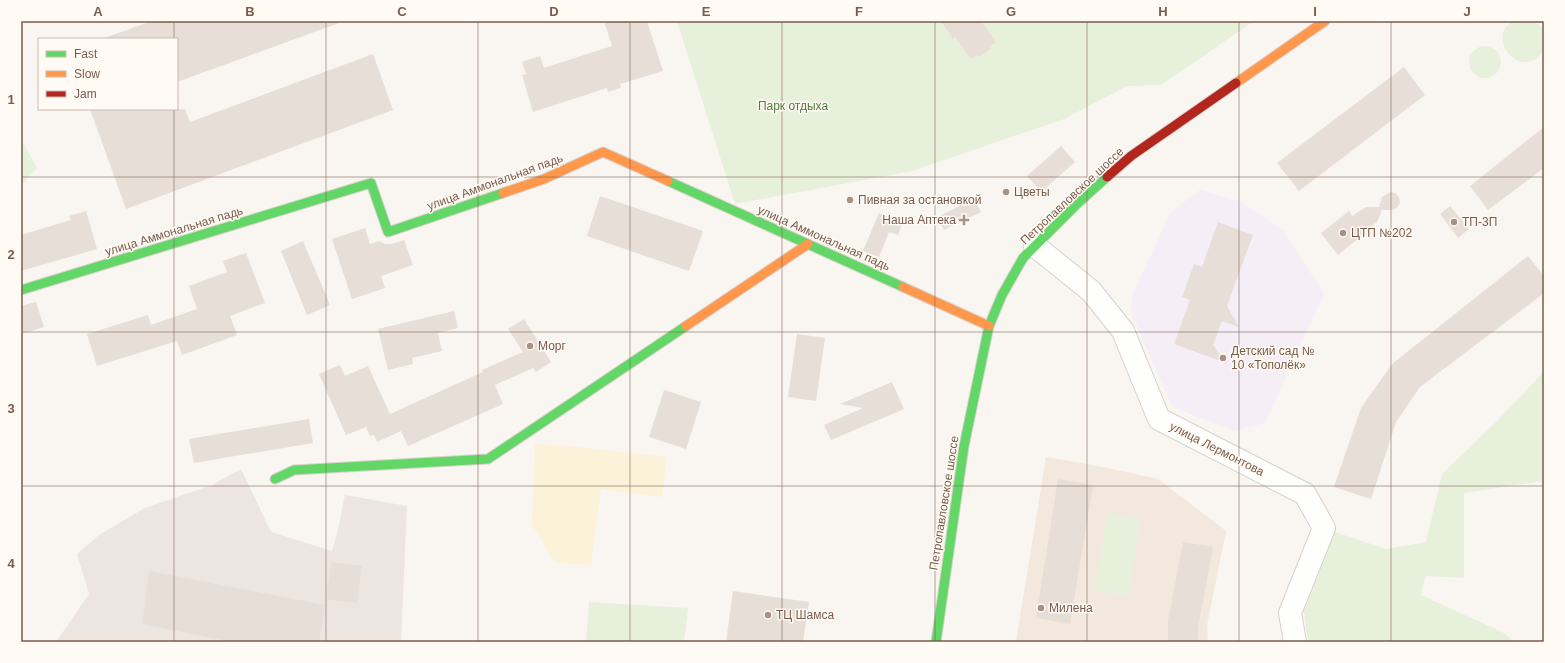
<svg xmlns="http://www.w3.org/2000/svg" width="1565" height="663" font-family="Arial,sans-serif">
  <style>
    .residential { fill: #f2e8de }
    .industrial { fill: #ede5e0 }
    .education { fill: #f6eef6 }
    .green { fill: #e7f0db }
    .sand { fill: #fbf2d9 }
    .building { fill: #e6ded7 }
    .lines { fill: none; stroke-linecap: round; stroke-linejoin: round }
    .street-casing { stroke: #d7d1cb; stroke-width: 24 }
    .fast-casing { stroke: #d9d2cb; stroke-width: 11 }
    .slow-casing { stroke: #d9d2cb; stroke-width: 11 }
    .jam-casing { stroke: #d9d2cb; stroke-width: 11 }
    .street { stroke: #fefefd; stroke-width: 22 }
    .fast { stroke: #63d668; stroke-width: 9 }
    .slow { stroke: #ff974d; stroke-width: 9 }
    .jam { stroke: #b3261e; stroke-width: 9 }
    .grid { fill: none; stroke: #7a5c4d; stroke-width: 1; stroke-opacity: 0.55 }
    .poi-dot { fill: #a69286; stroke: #fffaf3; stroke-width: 1.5 }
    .labels { text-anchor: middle; stroke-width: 3; stroke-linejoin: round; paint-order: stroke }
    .park-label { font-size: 12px; fill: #537a41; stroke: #fffaf3 }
    .street-label { font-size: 12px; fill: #7a5c4d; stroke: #fffaf3 }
    .poi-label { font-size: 12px; fill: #7a5c4d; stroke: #fffaf3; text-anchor: start }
    .neatline { fill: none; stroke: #7a5c4d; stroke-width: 1.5 }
    .grid-label { font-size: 13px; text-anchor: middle; font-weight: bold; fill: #7a5c4d }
  </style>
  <rect width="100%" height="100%" fill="#f9f5f0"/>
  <path class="residential" d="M 1046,457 L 1103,467 L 1158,479 L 1226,531 L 1207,625 L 1208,642 L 1016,642 Z"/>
  <path class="industrial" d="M 241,469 L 271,532 L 332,551 L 337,534 L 345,495 L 407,506 L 401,642 L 56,642 L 89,594 L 77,554 L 99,535 L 145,508 L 212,485 Z"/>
  <path class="education" d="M 1200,190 L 1242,202 L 1284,231 L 1324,294 L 1265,423 L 1235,431 L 1172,407 L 1130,310 L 1134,291 L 1171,212 Z"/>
  <path class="green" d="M 677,21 L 1254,21 L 1161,85 L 1127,86 L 1064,119 L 912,171 L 735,204 Z
    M 1514,21 C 1532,21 1544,19 1544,41 C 1544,46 1544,51 1540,55 C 1517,79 1485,35 1514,21 Z
    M1469 62a16 16 0 1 1 32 0a16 16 0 1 1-32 0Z
    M 21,139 L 37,168 L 21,185 Z
    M 1544,372 L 1544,488 L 1542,481 L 1464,493 L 1464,578 L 1425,576 L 1421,595 L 1502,632 L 1515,642 L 1308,642 L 1304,612 L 1335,532 L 1386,549 L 1426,542 L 1442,474 L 1497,421 Z
    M 1107,514 L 1141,519 L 1128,597 L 1094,591 Z
    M 589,602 L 688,608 L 684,642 L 586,642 Z"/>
  <path class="sand" d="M 535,444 L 569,446 L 667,457 L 662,497 L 601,489 L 591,565 L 555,562 L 532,525 Z"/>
  <path class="building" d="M 152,21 L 339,21 L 339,23 L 177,82 L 177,39 L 107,39 L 107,37 Z
    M 604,21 L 647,21 L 663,71 L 620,84 L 621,88 L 608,92 L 607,88 L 533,112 L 522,75 L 526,74 L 522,62 L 540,56 L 544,68 L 612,46 Z
    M 941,21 L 981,21 L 996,42 L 989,46 L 991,49 L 979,57 L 977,55 L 971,59 L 955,37 L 953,39 Z
    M 373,54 L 393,110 L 126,209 L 90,109 L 185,109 L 190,122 Z
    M 1404,67 L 1425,95 L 1299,191 L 1277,163 Z
    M 1544,127 L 1544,168 L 1488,210 L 1470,186 Z
    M 1061,146 L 1075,162 L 1041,192 L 1027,176 Z
    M 1390,192 L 1395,193 L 1399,197 L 1400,203 L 1397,208 L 1392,210 L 1382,210 L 1377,222 L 1364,231 L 1365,233 L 1338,255 L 1321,233 L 1349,211 L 1352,216 L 1366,207 L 1379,207 L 1382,197 Z
    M 600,196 L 703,231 L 689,271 L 587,236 Z
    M 974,199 L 981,212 L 944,230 L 937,217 Z
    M 1450,206 L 1469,229 L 1458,238 L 1440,214 Z
    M 86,211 L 97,249 L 21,271 L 21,235 L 71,220 L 69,216 Z
    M 879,213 L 903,222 L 898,235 L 889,232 L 879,257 L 863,251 Z
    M 1218,222 L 1253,235 L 1227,306 L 1239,327 L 1222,321 L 1213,345 L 1226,363 L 1174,344 L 1190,300 L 1182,297 L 1194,264 L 1202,267 Z
    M 365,228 L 370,244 L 379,241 L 385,244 L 392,244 L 404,240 L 413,265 L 381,276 L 385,288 L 352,299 L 332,239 Z
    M 303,241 L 330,305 L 307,315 L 281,251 Z
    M 246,253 L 265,303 L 230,316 L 237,335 L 182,355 L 177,341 L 97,366 L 87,334 L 148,315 L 151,325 L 197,309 L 189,286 L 227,272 L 223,261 Z
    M 1528,256 L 1544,276 L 1544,293 L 1420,387 L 1396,422 L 1371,499 L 1334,487 L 1361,408 L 1392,364 Z
    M 36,302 L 44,327 L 21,334 L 21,306 Z
    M 454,311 L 458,328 L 438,333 L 442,351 L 412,358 L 413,364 L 388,370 L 378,329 Z
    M 524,319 L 551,362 L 536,372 L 533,368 L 495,385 L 503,404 L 408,446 L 401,431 L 377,442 L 374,435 L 370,436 L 366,427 L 346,435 L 319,374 L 340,365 L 345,376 L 368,366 L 390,414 L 483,372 L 482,370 L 523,352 L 508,329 Z
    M 797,334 L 825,338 L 816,401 L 788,397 Z
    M 892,382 L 904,409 L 831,440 L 824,425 L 863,408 L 840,404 Z
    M 664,390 L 701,402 L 686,449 L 649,437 Z
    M 309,419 L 313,443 L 194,463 L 189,439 Z
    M 1058,479 L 1093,485 L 1070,624 L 1036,618 Z
    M 1183,542 L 1213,547 L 1198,627 L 1198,642 L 1168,642 L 1168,621 Z
    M 331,562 L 362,566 L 357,603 L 326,599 Z
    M 149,571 L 325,605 L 319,642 L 232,642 L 142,624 Z
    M 733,591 L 809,602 L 803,642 L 726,642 Z"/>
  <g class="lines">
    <defs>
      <path id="street" d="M 1035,246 L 1091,291 L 1123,331 L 1159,419 L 1305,494 L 1324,528 L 1290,613 L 1295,642"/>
      <path id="fast" d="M 668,181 L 903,287
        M 21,290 L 371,183 L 388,232 L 503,193
        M 275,479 L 294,470 L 488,459 L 686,326
        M 936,642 L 964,446 L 989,326 L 1002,295 L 1023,258 L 1076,205 L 1107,177"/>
      <path id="slow" d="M 1236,83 L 1325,21
        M 503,193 L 544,179 L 603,152 L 668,181
        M 903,287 L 989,326
        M 686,326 L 808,244"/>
      <path id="jam" d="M 1107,177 L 1131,156 L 1236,83"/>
    </defs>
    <use href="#street" class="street-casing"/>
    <use href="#fast" class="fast-casing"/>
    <use href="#slow" class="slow-casing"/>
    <use href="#jam" class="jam-casing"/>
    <use href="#street" class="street"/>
    <use href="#fast" class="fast"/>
    <use href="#slow" class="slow"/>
    <use href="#jam" class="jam"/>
  </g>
  <path class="grid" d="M 174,21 L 174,39M 326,21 L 326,642M 478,21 L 478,642M 630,21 L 630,642M 782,21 L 782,642M 935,21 L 935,642M 1087,21 L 1087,642M 1239,21 L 1239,642M 1391,21 L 1391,642M 174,109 L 174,642M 21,177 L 1544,177M 21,332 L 1544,332M 21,486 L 1544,486"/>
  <g class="poi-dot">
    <circle cx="1006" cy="192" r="4"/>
    <circle cx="850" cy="200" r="4"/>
    <path d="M962 214h4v4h4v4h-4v4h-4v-4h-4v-4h4z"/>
    <circle cx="1454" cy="222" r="4"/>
    <circle cx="1343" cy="233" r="4"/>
    <circle cx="530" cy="346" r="4"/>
    <circle cx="1223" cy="358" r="4"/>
    <circle cx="1041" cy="608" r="4"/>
    <circle cx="768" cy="615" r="4"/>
  </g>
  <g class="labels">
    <g class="park-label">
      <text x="793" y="110">Парк отдыха</text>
    </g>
    <g class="street-label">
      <text transform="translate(495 182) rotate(-20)" y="4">улица Аммональная падь</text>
      <text transform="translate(1072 196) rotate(-43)" y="4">Петропавловское шоссе</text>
      <text transform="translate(174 231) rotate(-17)" y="4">улица Аммональная падь</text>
      <text transform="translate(824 238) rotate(24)" y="4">улица Аммональная падь</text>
      <text transform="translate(1217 449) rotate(27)" y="4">улица Лермонтова</text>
      <text transform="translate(944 503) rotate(-81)" y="4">Петропавловское шоссе</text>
    </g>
    <g class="poi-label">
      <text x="1014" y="196">Цветы</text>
      <text x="858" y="204">Пивная за остановкой</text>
      <text x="956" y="224" text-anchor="end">Наша Аптека</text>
      <text x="1462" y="226">ТП-3П</text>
      <text x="1351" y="237">ЦТП №202</text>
      <text x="538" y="350">Морг</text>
      <text x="1231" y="355">Детский сад №<tspan x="1231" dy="14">10 «Тополёк»</tspan></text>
      <text x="1049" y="612">Милена</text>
      <text x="776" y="619">ТЦ Шамса</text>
    </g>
  </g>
  <rect width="1565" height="663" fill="none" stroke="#fffaf3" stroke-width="44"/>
  <rect x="38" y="38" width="140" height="72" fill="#fffaf3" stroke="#cabbb1"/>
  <rect x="46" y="51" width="20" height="6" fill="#63d668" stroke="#cabbb1"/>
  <text x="74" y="58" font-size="12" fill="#7a5c4d">Fast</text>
  <rect x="46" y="71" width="20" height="6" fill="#ff974d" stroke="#cabbb1"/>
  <text x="74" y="78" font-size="12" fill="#7a5c4d">Slow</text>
  <rect x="46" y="91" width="20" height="6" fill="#b3261e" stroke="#cabbb1"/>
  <text x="74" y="98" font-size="12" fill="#7a5c4d">Jam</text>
  <rect x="22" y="22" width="1521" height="619" class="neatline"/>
  <g class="grid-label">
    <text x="98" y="16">A</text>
    <text x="250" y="16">B</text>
    <text x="402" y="16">C</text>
    <text x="554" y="16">D</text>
    <text x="706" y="16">E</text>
    <text x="859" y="16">F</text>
    <text x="1011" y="16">G</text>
    <text x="1163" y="16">H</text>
    <text x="1315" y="16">I</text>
    <text x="1467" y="16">J</text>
    <text x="11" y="104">1</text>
    <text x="11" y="259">2</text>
    <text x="11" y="413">3</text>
    <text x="11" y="568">4</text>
  </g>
</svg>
